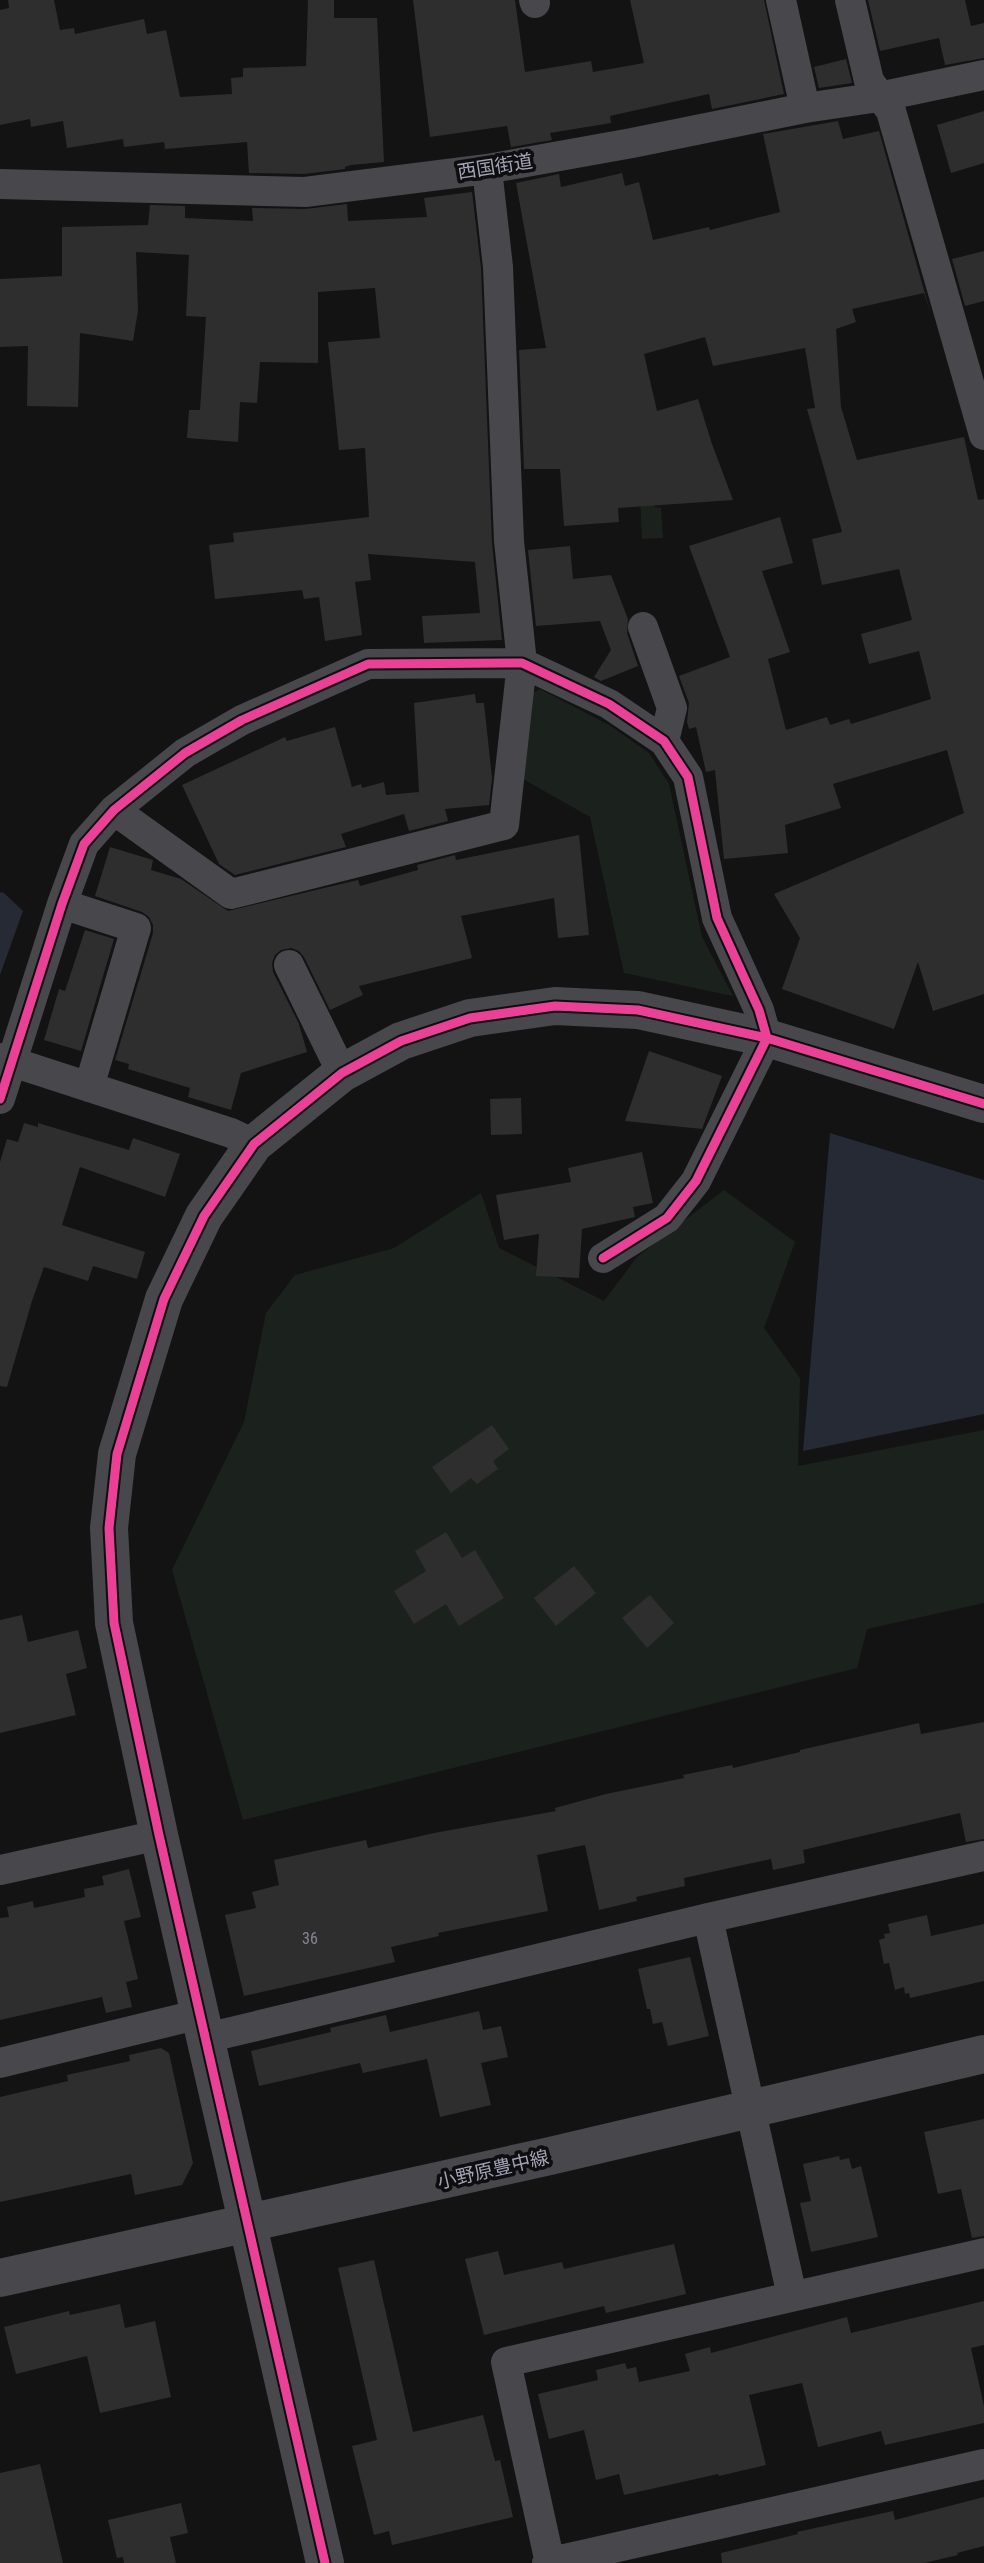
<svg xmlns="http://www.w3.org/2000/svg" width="984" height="2563" font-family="'Roboto Condensed','Noto Sans JP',sans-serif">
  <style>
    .green { fill: #1b221d }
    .water { fill: #262a35 }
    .building { fill: #2e2e2f }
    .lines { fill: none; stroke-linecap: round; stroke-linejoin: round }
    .minor { stroke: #47474c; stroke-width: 30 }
    .tertiary { stroke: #47474c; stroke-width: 38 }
    .cycleway-casing { stroke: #0e0d0f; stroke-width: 13 }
    .cycleway { stroke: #ea4096; stroke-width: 9 }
    .labels { text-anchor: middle; stroke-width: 7; stroke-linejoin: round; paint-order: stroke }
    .number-label { font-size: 16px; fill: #868694 }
    .street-label { font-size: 19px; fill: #a3a3b6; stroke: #0e0d0f }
  </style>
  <rect width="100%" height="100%" fill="#131313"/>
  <path class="green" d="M 653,478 L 655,507 L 661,508 L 663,538 L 642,539 L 639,479 Z
    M 540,689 L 609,725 L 649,753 L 669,784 L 702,937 L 733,996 L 624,973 L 590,817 L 523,779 L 528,696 Z
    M 724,1190 L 795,1242 L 764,1328 L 800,1378 L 798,1466 L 984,1430 L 984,1603 L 867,1629 L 857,1668 L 243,1820 L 172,1570 L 244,1422 L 266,1313 L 295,1275 L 394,1248 L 481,1193 L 499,1248 L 604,1301 L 637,1257 Z"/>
  <path class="water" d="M 0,892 L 4,893 L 23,911 L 0,975 Z
    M 830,1133 L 984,1180 L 984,1414 L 803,1451 Z"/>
  <path class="building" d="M 8,0 L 54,0 L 60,30 L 74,28 L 75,34 L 144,19 L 147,34 L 166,30 L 180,97 L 232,94 L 231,78 L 243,77 L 243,68 L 306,66 L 308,0 L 334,0 L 334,18 L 377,18 L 384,162 L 351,165 L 345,167 L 345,169 L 304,174 L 249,173 L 247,142 L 165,149 L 164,142 L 124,147 L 123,139 L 67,148 L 63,121 L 31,127 L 30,119 L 0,125 L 0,10 L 9,8 Z
    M 413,0 L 515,0 L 525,72 L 591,61 L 593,72 L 644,63 L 630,0 L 764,0 L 784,94 L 712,109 L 709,94 L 610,116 L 611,123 L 550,133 L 552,140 L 511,147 L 507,126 L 430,137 Z
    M 868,0 L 965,0 L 971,26 L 984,23 L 984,58 L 945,65 L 939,38 L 880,51 Z
    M 846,59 L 852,83 L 819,88 L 814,67 Z
    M 984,111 L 984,163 L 951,173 L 937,125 Z
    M 838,121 L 843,139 L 879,131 L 931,315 L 924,293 L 852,309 L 856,322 L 836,329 L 841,407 L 857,460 L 964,437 L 978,500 L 984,499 L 984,994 L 933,1011 L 918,962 L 894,1029 L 782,989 L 800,938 L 774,894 L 964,813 L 947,750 L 833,784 L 841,808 L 785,825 L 788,853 L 724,859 L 715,770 L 706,772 L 696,727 L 689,729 L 687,722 L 689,703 L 679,676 L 730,657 L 689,546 L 780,517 L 793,563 L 762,571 L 790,652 L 768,659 L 786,730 L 827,717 L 830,725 L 849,719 L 851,724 L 931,699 L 919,651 L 869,664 L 861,634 L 912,620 L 899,569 L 822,585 L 812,539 L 842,532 L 807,409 L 815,408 L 805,348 L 713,366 L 705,337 L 644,354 L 657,411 L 698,399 L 712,444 L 733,500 L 618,508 L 619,522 L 564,526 L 560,469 L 524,469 L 519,350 L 546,348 L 516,183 L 559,174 L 561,187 L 622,173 L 625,186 L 639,182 L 653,240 L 709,227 L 710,230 L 780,212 L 763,134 Z
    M 472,192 L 481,268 L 492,543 L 502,640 L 424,643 L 422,616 L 480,613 L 475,562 L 368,554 L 371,580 L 355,582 L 362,635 L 325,641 L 319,597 L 304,599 L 302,590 L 215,599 L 209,545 L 234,542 L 233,533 L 369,517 L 365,448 L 339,450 L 328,342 L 380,338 L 375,288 L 318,292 L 318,363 L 260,362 L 257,403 L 240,402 L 238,442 L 187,438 L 189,410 L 200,410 L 206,317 L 186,316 L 189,255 L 136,252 L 138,311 L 133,341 L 80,333 L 78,407 L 27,406 L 28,346 L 0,347 L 0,279 L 62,276 L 62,227 L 148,225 L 150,205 L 185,206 L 185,218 L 253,221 L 252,208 L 305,209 L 347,204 L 348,221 L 427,217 L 424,198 Z
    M 984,251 L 984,301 L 965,306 L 952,259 Z
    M 570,546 L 573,579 L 611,575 L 628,619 L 627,633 L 638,666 L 601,681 L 594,677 L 611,650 L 600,621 L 536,626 L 528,550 Z
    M 475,694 L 476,703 L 484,703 L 492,778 L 489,805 L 445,809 L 448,821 L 409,831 L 404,814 L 341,834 L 346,847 L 235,875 L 219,864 L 182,785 L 285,737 L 287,741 L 335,727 L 352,787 L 361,784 L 362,788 L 384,782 L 386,795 L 419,792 L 414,703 Z
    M 579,835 L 589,935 L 558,938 L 554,898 L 461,916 L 472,958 L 359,986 L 363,995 L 330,1010 L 304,957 L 299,951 L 291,948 L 281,950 L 275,955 L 272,963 L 273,972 L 299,1024 L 307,1052 L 241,1073 L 231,1110 L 188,1097 L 190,1088 L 128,1069 L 129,1064 L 115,1060 L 153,933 L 153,925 L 149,917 L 142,912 L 95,896 L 110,847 L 153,860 L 151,870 L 181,879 L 228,911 L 358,880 L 360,886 L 418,870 L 417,865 L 455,855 L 456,860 Z
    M 85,930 L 114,939 L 81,1051 L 44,1040 L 59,989 L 65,991 Z
    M 649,1051 L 722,1076 L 702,1129 L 625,1121 Z
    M 521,1098 L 522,1134 L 491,1135 L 490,1099 Z
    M 24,1123 L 38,1127 L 38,1123 L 129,1150 L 133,1138 L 180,1154 L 165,1197 L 80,1167 L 62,1225 L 145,1252 L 137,1279 L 93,1266 L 88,1281 L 44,1267 L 32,1301 L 7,1387 L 0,1386 L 0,1162 L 7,1139 L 18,1142 Z
    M 642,1152 L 653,1203 L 633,1207 L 635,1217 L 582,1229 L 579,1278 L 536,1276 L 539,1234 L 504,1240 L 496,1195 L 571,1182 L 568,1168 Z
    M 492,1425 L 509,1449 L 493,1461 L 498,1469 L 477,1484 L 471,1478 L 451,1493 L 432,1467 Z
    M 446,1532 L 462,1558 L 475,1550 L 504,1598 L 459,1626 L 446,1604 L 414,1624 L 394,1591 L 426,1571 L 415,1551 Z
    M 574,1566 L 596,1593 L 556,1626 L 534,1598 Z
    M 650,1595 L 674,1623 L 647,1648 L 622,1618 Z
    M 22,1615 L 28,1642 L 78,1630 L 87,1668 L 66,1674 L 76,1715 L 0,1733 L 0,1620 Z
    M 984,1722 L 984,1839 L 966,1842 L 960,1813 L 803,1850 L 805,1863 L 773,1870 L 771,1859 L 684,1878 L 685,1886 L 636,1897 L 637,1901 L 599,1910 L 585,1845 L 537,1855 L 548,1911 L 438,1933 L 439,1936 L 391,1947 L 395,1962 L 244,1996 L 225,1915 L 256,1908 L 252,1892 L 279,1885 L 274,1860 L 366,1840 L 368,1848 L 434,1833 L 556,1811 L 555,1808 L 606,1794 L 684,1778 L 683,1775 L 732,1765 L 733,1768 L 800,1752 L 800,1750 L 919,1723 L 921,1734 Z
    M 129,1869 L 141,1917 L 124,1921 L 138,1979 L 126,1982 L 132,2007 L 106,2013 L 102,1997 L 0,2020 L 0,1918 L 9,1917 L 7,1907 L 33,1901 L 34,1908 L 85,1897 L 84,1889 L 104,1885 L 102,1876 Z
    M 927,1915 L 931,1936 L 984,1924 L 984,1981 L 910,1998 L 909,1993 L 905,1994 L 904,1987 L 895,1990 L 889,1963 L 884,1964 L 879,1940 L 885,1938 L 884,1934 L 890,1933 L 888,1924 Z
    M 690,1957 L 709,2036 L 668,2046 L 662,2022 L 653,2024 L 650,2009 L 647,2009 L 638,1969 Z
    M 479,2011 L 483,2030 L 501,2026 L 508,2057 L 481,2063 L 491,2105 L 440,2117 L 427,2059 L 363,2073 L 360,2063 L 259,2086 L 251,2051 L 331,2032 L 330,2028 L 386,2015 L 390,2032 Z
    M 161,2048 L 169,2053 L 193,2163 L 182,2185 L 135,2195 L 131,2174 L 0,2202 L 0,2097 L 68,2081 L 67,2075 L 130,2061 L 129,2055 Z
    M 984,2119 L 984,2236 L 972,2238 L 961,2189 L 938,2194 L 924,2132 Z
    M 839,2156 L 840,2160 L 849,2158 L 852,2169 L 861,2166 L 878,2237 L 811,2252 L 800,2203 L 811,2201 L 803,2164 Z
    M 674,2244 L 686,2294 L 606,2313 L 604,2306 L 484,2335 L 465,2259 L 498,2251 L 504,2275 L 562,2262 L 564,2269 Z
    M 374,2260 L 413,2432 L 483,2415 L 495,2461 L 500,2460 L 513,2517 L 392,2545 L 389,2531 L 374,2535 L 352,2446 L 377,2440 L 338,2268 Z
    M 984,2301 L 984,2345 L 971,2348 L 984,2406 L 984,2423 L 885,2445 L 881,2431 L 818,2447 L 802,2383 L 749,2395 L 766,2465 L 719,2476 L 718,2474 L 624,2495 L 619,2474 L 596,2480 L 584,2430 L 549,2439 L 538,2394 L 598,2380 L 596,2370 L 625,2363 L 627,2369 L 636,2367 L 639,2382 L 690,2371 L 685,2354 L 710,2347 L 711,2353 L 847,2317 L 851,2333 Z
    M 120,2304 L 125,2328 L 155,2321 L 171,2397 L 100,2413 L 87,2356 L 16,2374 L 4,2327 L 69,2311 L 70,2315 Z
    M 40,2464 L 63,2563 L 0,2563 L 0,2473 Z
    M 984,2497 L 984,2546 L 957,2553 L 958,2555 L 924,2563 L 722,2563 L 721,2553 L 798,2534 L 797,2532 L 893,2511 L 895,2520 Z
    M 181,2503 L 188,2533 L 170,2537 L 176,2563 L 124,2563 L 123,2557 L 117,2558 L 108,2520 Z"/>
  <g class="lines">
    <path class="minor" d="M 534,0 L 535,3
      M 781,0 L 805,108
      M 850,0 L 869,81 L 891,111 L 984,435
      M 0,184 L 305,192 L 487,169 L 632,143 L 805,108 L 879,97 L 984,75
      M 643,627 L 672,708 L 664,741
      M 114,810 L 231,894 L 504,825 L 522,663 L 509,541 L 498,267 L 487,169
      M 62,904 L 136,928 L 89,1087
      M 289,965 L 342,1073
      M 0,1058 L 231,1133 L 254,1144
      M 0,1099 L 62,904 L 84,844 L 114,810 L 185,753 L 242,720 L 368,664 L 522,663 L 609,704 L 664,741 L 688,777 L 717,918 L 759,1010 L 767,1038 L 696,1181 L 667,1218 L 603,1258
      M 0,1870 L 159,1835
      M 708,1918 L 792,2296
      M 206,2038 L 708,1918 L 984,1856
      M 0,2063 L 200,2014
      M 547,2563 L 984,2464
      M 550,2563 L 506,2362 L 984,2253"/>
    <path class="tertiary" d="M 0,2278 L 550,2156 L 984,2054
      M 325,2563 L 159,1835 L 114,1623 L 109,1528 L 117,1454 L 164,1299 L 204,1216 L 254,1144 L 342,1073 L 401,1041 L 470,1018 L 555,1006 L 638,1010 L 767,1038 L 984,1104"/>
    <defs>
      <path id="cycleway" d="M 0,1099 L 62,904 L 84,844 L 114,810 L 185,753 L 242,720 L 368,664 L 522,663 L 609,704 L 664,741 L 688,777 L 717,918 L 759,1010 L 767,1038 L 696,1181 L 667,1218 L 603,1258
        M 325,2563 L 159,1835 L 114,1623 L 109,1528 L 117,1454 L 164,1299 L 204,1216 L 254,1144 L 342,1073 L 401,1041 L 470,1018 L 555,1006 L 638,1010 L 767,1038 L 984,1104"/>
    </defs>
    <use href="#cycleway" class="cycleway-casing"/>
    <use href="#cycleway" class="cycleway"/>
  </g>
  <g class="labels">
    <g class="number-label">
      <text x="310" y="1944">36</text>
    </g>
    <g class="street-label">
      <text transform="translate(495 166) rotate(-9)" y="7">西国街道</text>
      <text transform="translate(493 2169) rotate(-13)" y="7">小野原豊中線</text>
    </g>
  </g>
</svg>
